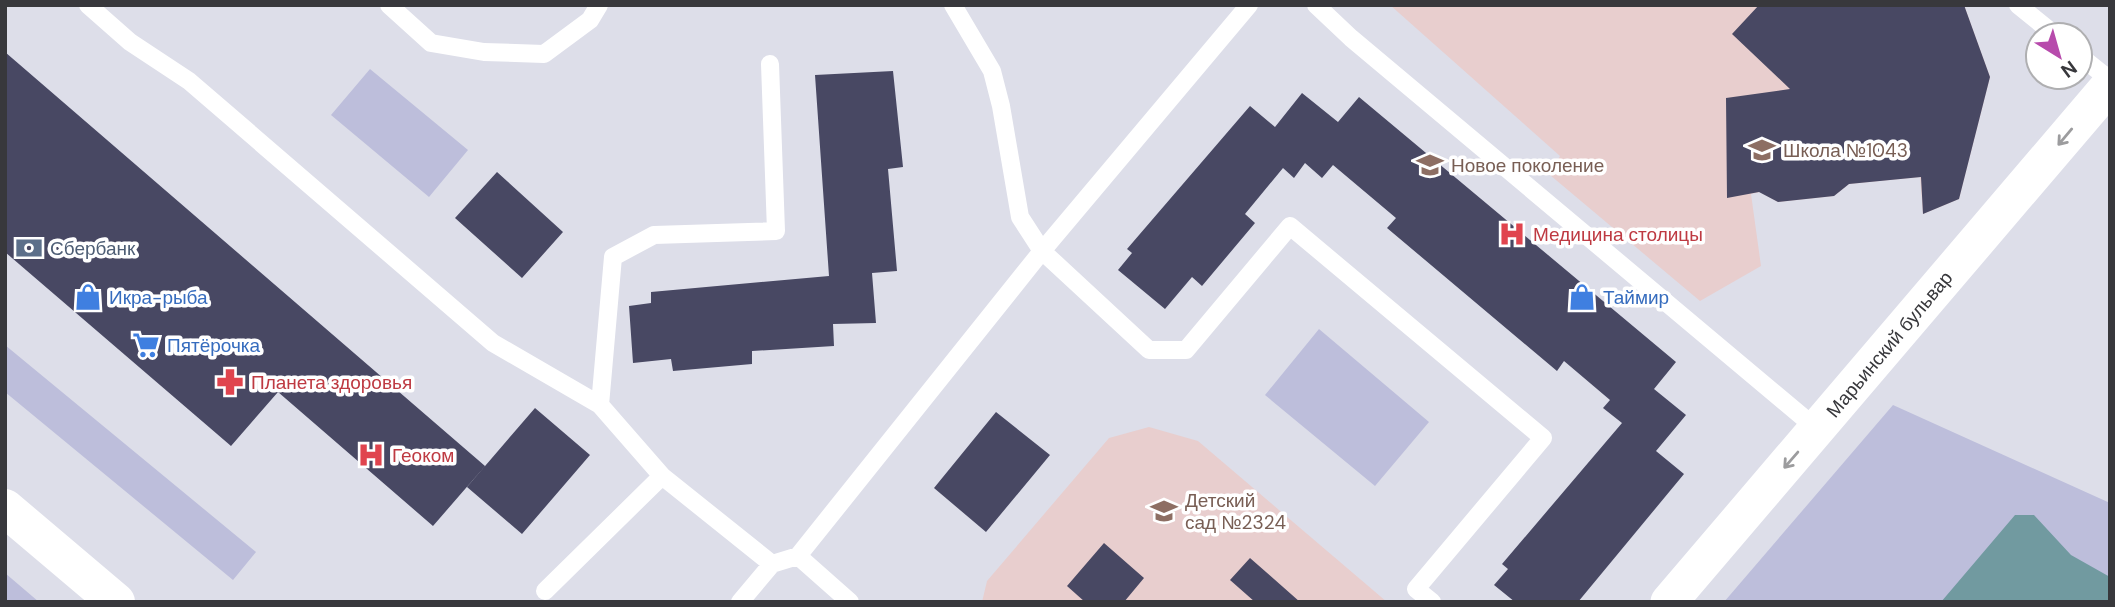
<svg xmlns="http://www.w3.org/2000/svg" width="2115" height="607" font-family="'DM Sans',sans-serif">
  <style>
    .education { fill: #e8cece }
    .green { fill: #bdbedb }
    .water { fill: #719aa0 }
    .building { fill: #484863 }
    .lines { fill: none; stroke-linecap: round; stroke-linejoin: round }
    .lane { stroke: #fff; stroke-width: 18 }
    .street { stroke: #fff; stroke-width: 37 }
    .secondary { stroke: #fff; stroke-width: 38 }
    .oneway { stroke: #9c9c9e }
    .labels { text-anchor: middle; stroke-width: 7; stroke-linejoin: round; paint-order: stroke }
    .education-label { font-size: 19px; fill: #785e54; stroke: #fff; text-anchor: start }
    .health-label { font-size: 19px; fill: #be3a42; stroke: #fff; text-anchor: start }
    .service-label { font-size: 19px; fill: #4e5e75; stroke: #fff; text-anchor: start }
    .shop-label { font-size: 19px; fill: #366cbe; stroke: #fff; text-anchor: start }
    .street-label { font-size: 19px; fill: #38383c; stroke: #fff }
  </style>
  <rect width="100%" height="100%" fill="#dddee9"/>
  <path class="education" d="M 1390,5 L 1964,5 L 1990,77 L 1959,199 L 1923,214 L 1920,177 L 1849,184 L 1834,196 L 1778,202 L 1760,192 L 1751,194 L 1761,266 L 1700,301 L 1550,175 L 1560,156 Z
    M 1149,427 L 1198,441 L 1387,602 L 982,602 L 987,581 L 1109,438 Z"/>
  <path class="green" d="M 370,69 L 468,150 L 429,197 L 331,115 Z
    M 1319,329 L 1429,422 L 1375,486 L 1265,395 Z
    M 5,345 L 256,552 L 233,580 L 5,392 Z
    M 1893,405 L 2110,503 L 2110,602 L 1724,602 Z
    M 5,573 L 39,602 L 5,602 Z"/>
  <path class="water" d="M 2015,515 L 2034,515 L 2071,555 L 2110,577 L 2110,602 L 1941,602 Z"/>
  <path class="building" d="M 1759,5 L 1964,5 L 1990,77 L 1959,199 L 1923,214 L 1921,177 L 1849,184 L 1834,196 L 1778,202 L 1759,192 L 1727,198 L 1726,98 L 1790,89 L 1732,34 Z
    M 5,52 L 485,466 L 433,526 L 278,392 L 231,446 L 5,252 Z
    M 893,71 L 903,167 L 888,169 L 897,271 L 872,273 L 876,323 L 833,324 L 834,346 L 752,351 L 752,364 L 673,371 L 671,359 L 633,363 L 629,306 L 651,303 L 651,292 L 829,276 L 815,75 Z
    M 1302,93 L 1338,122 L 1359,97 L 1676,362 L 1654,389 L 1686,415 L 1656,451 L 1684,474 L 1578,602 L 1515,602 L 1494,585 L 1508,569 L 1502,564 L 1622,423 L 1603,408 L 1610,400 L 1564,361 L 1557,371 L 1387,228 L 1396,218 L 1333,165 L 1322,178 L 1305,163 L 1294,178 L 1283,168 L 1245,214 L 1255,223 L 1202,286 L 1192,277 L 1165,309 L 1118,270 L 1132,253 L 1127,249 L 1250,106 L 1275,127 Z
    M 497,172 L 563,232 L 522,278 L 455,218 Z
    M 535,408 L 590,455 L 522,534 L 467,487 Z
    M 996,412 L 1050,455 L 986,532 L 934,488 Z
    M 1104,543 L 1144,578 L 1124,602 L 1085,602 L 1067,586 Z
    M 1250,558 L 1300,602 L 1255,602 L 1230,580 Z"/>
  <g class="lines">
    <path class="lane" d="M 88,5 L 130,42 L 189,81 L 493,343 L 600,405 L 662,476 L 772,564
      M 389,5 L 431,43 L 484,52 L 544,54 L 590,20 L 599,5
      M 953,5 L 992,71 L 1001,106 L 1020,217 L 1042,251 L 1249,5
      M 1316,5 L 1351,38 L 1817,429
      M 2018,5 L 2055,35
      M 2080,56 L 2110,80
      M 600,405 L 613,257 L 654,235 L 776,231 L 770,64
      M 798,556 L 850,602
      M 545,591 L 662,476
      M 740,602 L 772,564 L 798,556 L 1042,251 L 1149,350 L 1186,350 L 1290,226 L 1543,438 L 1416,589 L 1432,602"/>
    <path class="street" d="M 1669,602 L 2110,85"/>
    <path class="secondary" d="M 5,508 L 116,602"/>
  </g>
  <defs><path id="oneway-shaft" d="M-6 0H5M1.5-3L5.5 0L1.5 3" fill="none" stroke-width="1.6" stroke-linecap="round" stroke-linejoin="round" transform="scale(1.75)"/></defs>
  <g class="oneway">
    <use href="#oneway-shaft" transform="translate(2065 137) rotate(130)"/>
    <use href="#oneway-shaft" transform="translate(1791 460) rotate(131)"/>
  </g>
  <defs>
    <symbol id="school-bare" viewBox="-9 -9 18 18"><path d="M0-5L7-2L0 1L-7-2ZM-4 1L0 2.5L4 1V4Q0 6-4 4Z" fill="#8d6e63" stroke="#fff" stroke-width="2.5" paint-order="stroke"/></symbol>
    <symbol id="hospital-bare" viewBox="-9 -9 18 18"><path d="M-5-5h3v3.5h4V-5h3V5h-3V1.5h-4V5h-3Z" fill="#e0444e" stroke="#fff" stroke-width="2.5" paint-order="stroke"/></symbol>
    <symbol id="bank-bare" viewBox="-9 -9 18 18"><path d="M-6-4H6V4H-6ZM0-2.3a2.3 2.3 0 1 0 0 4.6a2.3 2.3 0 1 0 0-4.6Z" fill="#5c6f8a" stroke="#fff" stroke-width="2.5" paint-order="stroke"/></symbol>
    <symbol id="shop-bare" viewBox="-9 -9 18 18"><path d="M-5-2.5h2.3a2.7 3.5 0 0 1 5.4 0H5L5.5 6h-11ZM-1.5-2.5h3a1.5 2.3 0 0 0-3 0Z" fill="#3f7fe0" stroke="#fff" stroke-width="2.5" paint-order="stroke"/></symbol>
    <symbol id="supermarket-bare" viewBox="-9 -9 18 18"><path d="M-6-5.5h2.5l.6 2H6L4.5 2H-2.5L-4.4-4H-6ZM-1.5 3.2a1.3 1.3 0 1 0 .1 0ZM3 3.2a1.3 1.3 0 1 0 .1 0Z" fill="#3f7fe0" stroke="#fff" stroke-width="2.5" paint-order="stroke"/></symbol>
    <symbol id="pharmacy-bare" viewBox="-9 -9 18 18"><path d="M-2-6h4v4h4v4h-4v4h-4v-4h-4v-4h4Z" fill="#e0444e" stroke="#fff" stroke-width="2.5" paint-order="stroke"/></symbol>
  </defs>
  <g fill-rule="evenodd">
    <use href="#school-bare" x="1743" y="131" width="38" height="38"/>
    <use href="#school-bare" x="1411" y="146" width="38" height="38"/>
    <use href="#hospital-bare" x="1493" y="215" width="38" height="38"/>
    <use href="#bank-bare" x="10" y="229" width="38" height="38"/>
    <use href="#shop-bare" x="69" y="278" width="38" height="38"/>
    <use href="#shop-bare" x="1563" y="278" width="38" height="38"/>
    <use href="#supermarket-bare" x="127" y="326" width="38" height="38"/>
    <use href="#pharmacy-bare" x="211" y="363" width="38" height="38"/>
    <use href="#hospital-bare" x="352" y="436" width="38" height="38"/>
    <use href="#school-bare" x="1145" y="492" width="38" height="38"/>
  </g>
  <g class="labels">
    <g class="education-label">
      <text x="1783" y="157">Школа №1043</text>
      <text x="1451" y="172">Новое поколение</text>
      <text x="1185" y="507">Детский<tspan x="1185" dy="22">сад №2324</tspan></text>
    </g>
    <g class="health-label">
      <text x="1533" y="241">Медицина столицы</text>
      <text x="251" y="389">Планета здоровья</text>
      <text x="392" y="462">Геоком</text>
    </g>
    <g class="service-label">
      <text x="50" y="255">Сбербанк</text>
    </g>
    <g class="shop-label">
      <text x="109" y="304">Икра-рыба</text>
      <text x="1603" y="304">Таймир</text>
      <text x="167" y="352">Пятёрочка</text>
    </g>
    <g class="street-label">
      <text transform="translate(1889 344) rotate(-50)" y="7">Марьинский бульвар</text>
    </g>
  </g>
  <rect width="2115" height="607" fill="none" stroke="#38383c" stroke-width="14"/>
  <g transform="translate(2059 56) rotate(143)"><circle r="33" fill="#ffffff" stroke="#afafb1" stroke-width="2"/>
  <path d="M0-5L12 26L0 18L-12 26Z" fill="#b74bac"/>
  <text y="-10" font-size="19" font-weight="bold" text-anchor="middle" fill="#38383c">N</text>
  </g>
</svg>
